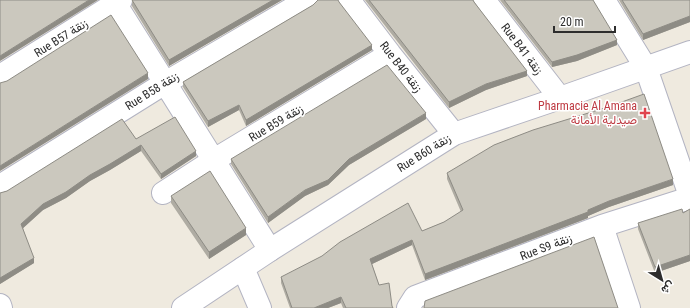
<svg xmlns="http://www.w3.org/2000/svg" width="690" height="308" font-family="'Roboto Condensed',Vazirmatn,sans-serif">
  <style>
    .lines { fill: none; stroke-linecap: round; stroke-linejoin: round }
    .street-casing { stroke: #b3b4c2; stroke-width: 24 }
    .secondary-casing { stroke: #b3b4c2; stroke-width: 24 }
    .street { stroke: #fff; stroke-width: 22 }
    .secondary { stroke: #fff; stroke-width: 22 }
    .wall { fill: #afaca3 }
    .shaded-wall { fill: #8e8c85 }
    .building { fill: #cbc8be; stroke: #8e8c85 }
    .health-dot { fill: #e0444e; stroke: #fff; stroke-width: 1.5 }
    .labels { text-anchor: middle; stroke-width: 3; stroke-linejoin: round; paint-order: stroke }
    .street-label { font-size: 12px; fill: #2d2d2d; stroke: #fff }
    .health-label { font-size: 12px; fill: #be3a42; stroke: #fff; text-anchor: end }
  </style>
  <rect width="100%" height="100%" fill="#efeadf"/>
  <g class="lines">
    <defs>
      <path id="street" d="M 113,0 L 270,250
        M 349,0 L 390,54 L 454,134
        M 484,0 L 560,98
        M 604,0 L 646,68 L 690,196
        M 0,76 L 121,0
        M 0,186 L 165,83 L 307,0
        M 163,193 L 214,160 L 390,54
        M 602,226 L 629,308
        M 243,268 L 260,308
        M 0,305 L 1,308
        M 408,308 L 415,297 L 602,226 L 690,198"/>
      <path id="secondary" d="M 183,308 L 270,250 L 454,134 L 560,98 L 690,52"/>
    </defs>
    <use href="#street" class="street-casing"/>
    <use href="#secondary" class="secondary-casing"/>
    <use href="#street" class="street"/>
    <use href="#secondary" class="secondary"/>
  </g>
  <path class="wall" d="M 132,0 L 282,0 L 169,66 L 132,6 Z
    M 365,0 L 473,0 L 527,76 L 486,90 L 449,108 Z
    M 500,0 L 593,0 L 617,45 L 577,61 L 552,67 Z
    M 619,0 L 690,0 L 690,22 L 643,40 Z
    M 318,1 L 339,2 L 372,50 L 246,126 L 239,110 L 208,127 L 183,87 L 183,82 L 313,5 Z
    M 426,119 L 349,165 L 328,185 L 305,196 L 268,223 L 231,164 L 231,159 Z
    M 136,139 L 196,156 L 161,179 L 141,151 L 110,170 L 90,181 L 66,198 L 43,210 L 23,228 L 34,263 L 0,284 L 0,193 L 7,191 Z
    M 447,173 L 673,185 L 609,207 L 588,216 L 588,218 L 425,280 L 412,245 L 372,264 L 379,285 L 393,308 L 343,308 L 341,303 L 328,308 L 290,308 L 281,283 L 281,277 L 422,231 L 444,222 L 461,212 L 447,179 Z
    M 171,196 L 246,235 L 209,259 L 171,203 Z
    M 690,209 L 690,261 L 655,273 L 638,229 L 638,223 L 683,213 Z"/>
  <path class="shaded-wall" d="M 89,0 L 98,0 L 0,61 L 0,56 Z
    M 273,0 L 282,0 L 169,66 L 169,60 Z
    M 690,16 L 690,22 L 643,40 L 643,34 Z
    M 617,40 L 617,45 L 577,61 L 552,67 L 552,62 Z
    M 372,45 L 372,50 L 246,126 L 246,120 Z
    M 527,71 L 527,76 L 486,90 L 449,108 L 449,102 L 486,84 Z
    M 148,73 L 148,79 L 0,171 L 0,166 Z
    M 239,105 L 239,110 L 208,127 L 208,121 Z
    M 426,113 L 426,119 L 349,165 L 328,185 L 305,196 L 268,223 L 268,217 L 349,159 Z
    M 141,145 L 141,151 L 110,170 L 90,181 L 66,198 L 43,210 L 21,230 L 21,224 L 43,204 L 90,175 Z
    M 196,151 L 196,156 L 161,179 L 161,174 Z
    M 673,179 L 673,185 L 609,207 L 588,216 L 588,218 L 425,280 L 425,274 L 588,210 L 609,201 Z
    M 246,228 L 246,235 L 209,259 L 209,252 Z
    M 412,240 L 412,245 L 370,265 L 370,259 Z
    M 690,255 L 690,261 L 655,273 L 655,267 Z
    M 34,258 L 34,263 L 0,284 L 0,278 Z
    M 341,297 L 341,303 L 328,308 L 314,308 Z"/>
  <path class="building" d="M 0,0 L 89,0 L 0,56 Z
    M 132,0 L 273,0 L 169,60 Z
    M 318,0 L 338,0 L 339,2 L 372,45 L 246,120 L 239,105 L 208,121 L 183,82 L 313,5 Z
    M 369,0 L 473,0 L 474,2 L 527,71 L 486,84 L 449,102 Z
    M 504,0 L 593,0 L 617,40 L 577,55 L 552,62 Z
    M 622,0 L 690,0 L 690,16 L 643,34 Z
    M 111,15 L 148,73 L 0,166 L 0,83 L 7,81 Z
    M 387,65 L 426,113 L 349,159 L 328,180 L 305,190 L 268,217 L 231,159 Z
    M 644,94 L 673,179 L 609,201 L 588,210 L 588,212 L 425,274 L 412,240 L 370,259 L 379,285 L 389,283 L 392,306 L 393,308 L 346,308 L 341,297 L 314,308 L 292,308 L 281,277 L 322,256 L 340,242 L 408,203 L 422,231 L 444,222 L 463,210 L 447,173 L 494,145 L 533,130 L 608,107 Z
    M 175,117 L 196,151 L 161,174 L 141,145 L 110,164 L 90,175 L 66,192 L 43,204 L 21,224 L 34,258 L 0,278 L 0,193 L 7,191 L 122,119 L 136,139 Z
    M 210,171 L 246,228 L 209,252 L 171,196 Z
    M 682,209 L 683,213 L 690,209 L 690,255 L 655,267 L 638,223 Z
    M 594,237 L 618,308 L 424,308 L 425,301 Z"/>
  <path class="health-dot" d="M643 107h4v4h4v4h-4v4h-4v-4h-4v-4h4z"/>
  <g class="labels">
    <g class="street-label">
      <text transform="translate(61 38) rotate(-32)" y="4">Rue B57 زنقة</text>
      <text transform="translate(522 49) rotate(53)" y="4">Rue B41 زنقة</text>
      <text transform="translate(401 67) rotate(52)" y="4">Rue B40 زنقة</text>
      <text transform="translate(152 91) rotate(-32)" y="4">Rue B58 زنقة</text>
      <text transform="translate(276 123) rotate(-31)" y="4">Rue B59 زنقة</text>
      <text transform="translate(424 153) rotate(-32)" y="4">Rue B60 زنقة</text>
      <text transform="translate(546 247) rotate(-21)" y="4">Rue S9 زنقة</text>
    </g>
    <g class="health-label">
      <text x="637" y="110">Pharmacie Al Amana<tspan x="637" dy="14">صيدلية الأمانة</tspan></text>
    </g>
  </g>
  <g transform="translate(662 280) rotate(143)" stroke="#ffffff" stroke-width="3" paint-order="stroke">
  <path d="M0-3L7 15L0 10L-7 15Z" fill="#2d2d2d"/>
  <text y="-6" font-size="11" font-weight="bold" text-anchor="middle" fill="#2d2d2d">ش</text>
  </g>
  <path d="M554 26v6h61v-6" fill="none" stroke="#2d2d2d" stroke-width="2"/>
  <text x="560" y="26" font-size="12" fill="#2d2d2d" stroke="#ffffff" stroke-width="3" paint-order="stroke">20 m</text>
</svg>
